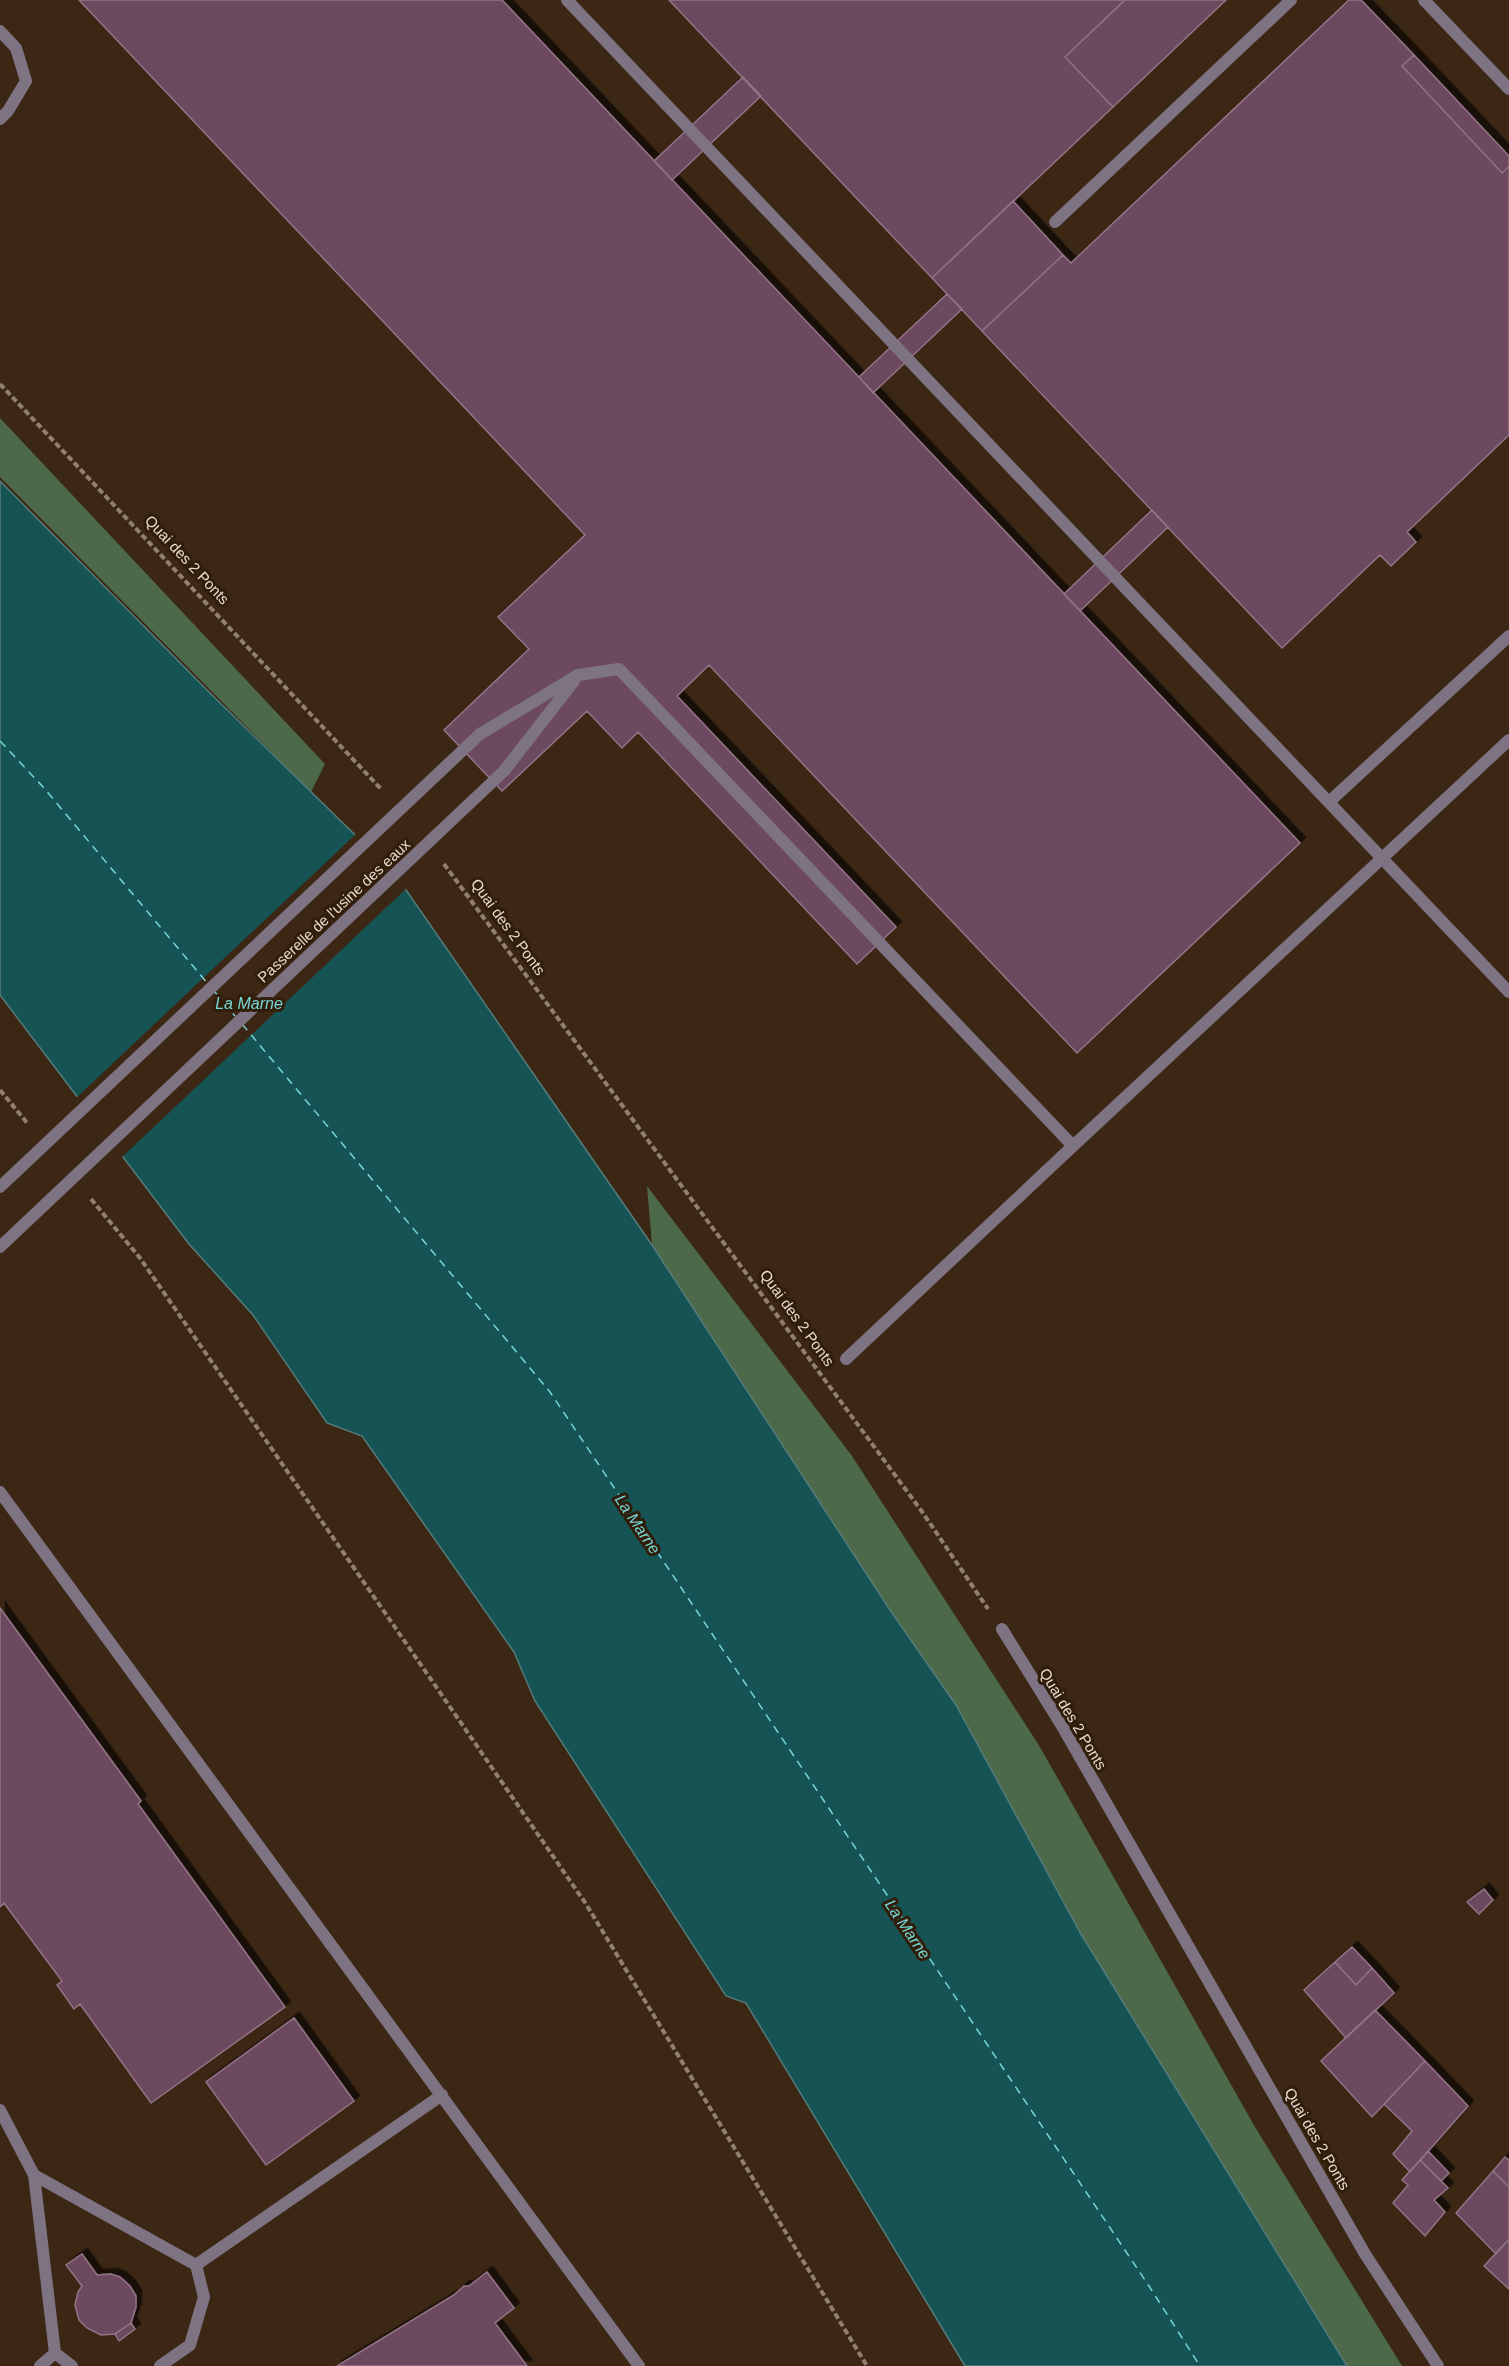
<svg xmlns="http://www.w3.org/2000/svg" width="1509" height="2366" font-family="Helvetica,sans-serif">
  <style>
    .forest { fill: #4c694a }
    .water { fill: #165355; stroke: #557c7a; stroke-width: 1.5 }
    .pier { fill: #3c2714 }
    .lines { fill: none; stroke-linecap: round; stroke-linejoin: round }
    .ferry { stroke: #77d6d8; stroke-width: 1.5; stroke-dasharray: 8 6; stroke-linecap: butt }
    .building { fill: #6c485f; stroke: #917486; stroke-width: 1.5; filter: url(#shadow) }
    .path { stroke: #918071; stroke-width: 4; stroke-dasharray: 6 3; stroke-linecap: butt }
    .service { stroke: #7e7383; stroke-width: 12 }
    .minor { stroke: #7e7383; stroke-width: 12 }
    .service-bridge { stroke: #7e7383; stroke-width: 12 }
    .labels { text-anchor: middle; stroke-width: 6; stroke-linejoin: round; paint-order: stroke }
    .street-label { font-size: 15px; fill: #e8dbcf; stroke: #311e0a }
    .water-label { font-size: 16px; font-style: italic; fill: #77d6d8; stroke: #311e0a }
  </style>
  <defs>
    <filter id="shadow"><feDropShadow dx="5.5" dy="-5.5" stdDeviation="0" flood-color="#0009"/></filter>
  </defs>
  <rect width="100%" height="100%" fill="#3c2714"/>
  <path class="forest" d="M 0,418 L 325,764 L 311,792 L 0,477 Z
    M 647,1186 L 852,1456 L 1040,1747 L 1255,2127 L 1402,2366 L 1347,2366 L 1081,1934 L 956,1705 L 890,1610 L 652,1245 Z"/>
  <path class="water" d="M 0,481 L 211,694 L 395,874 L 652,1245 L 890,1610 L 956,1705 L 1081,1934 L 1347,2366 L 965,2366 L 746,2003 L 726,1996 L 535,1701 L 514,1652 L 362,1436 L 327,1423 L 253,1315 L 189,1244 L 0,995 Z"/>
  <path class="pier" d="M 357,833 L 397,872 L 408,887 L 120,1159 L 75,1099 Z"/>
  <g class="lines">
    <path class="ferry" d="M 0,741 L 44,788 L 208,984
      M 215,992 L 235,1016
      M 242,1024 L 550,1392 L 1149,2286 L 1200,2366"/>
  </g>
  <path class="building" d="M 79,0 L 502,0 L 1300,843 L 1077,1053 L 709,665 L 677,696 L 896,927 L 857,964 L 638,732 L 622,748 L 587,711 L 502,791 L 444,730 L 529,649 L 498,617 L 585,535 Z
    M 669,0 L 1125,0 L 1065,57 L 1113,107 L 932,278 Z
    M 1125,0 L 1226,0 L 1113,107 L 1065,57 Z
    M 1349,0 L 1361,0 L 1414,55 L 1402,66 L 1502,173 L 1509,166 L 1509,435 L 1407,532 L 1416,542 L 1391,566 L 1380,555 L 1282,648 L 982,331 L 1063,255 L 1071,263 Z
    M 1414,55 L 1509,156 L 1509,166 L 1502,173 L 1402,66 Z
    M 743,77 L 761,96 L 672,180 L 654,161 Z
    M 1013,201 L 1063,255 L 982,331 L 932,278 Z
    M 947,294 L 962,309 L 873,393 L 859,377 Z
    M 1152,510 L 1168,527 L 1080,611 L 1064,594 Z
    M 0,1608 L 141,1801 L 138,1804 L 285,2007 L 151,2103 L 80,2004 L 74,2009 L 57,1985 L 62,1981 L 4,1903 L 0,1907 Z
    M 1484,1889 L 1493,1900 L 1479,1914 L 1467,1902 Z
    M 1352,1947 L 1372,1968 L 1356,1985 L 1335,1962 Z
    M 1335,1962 L 1356,1985 L 1372,1968 L 1394,1993 L 1346,2038 L 1304,1990 Z
    M 1375,2010 L 1425,2061 L 1372,2117 L 1321,2061 Z
    M 294,2018 L 354,2101 L 266,2165 L 206,2082 Z
    M 1425,2061 L 1468,2106 L 1410,2172 L 1393,2154 L 1412,2131 L 1384,2104 Z
    M 1428,2151 L 1449,2173 L 1441,2181 L 1420,2160 Z
    M 1505,2157 L 1509,2160 L 1509,2187 L 1493,2171 Z
    M 1420,2160 L 1448,2188 L 1434,2200 L 1445,2212 L 1425,2236 L 1393,2203 L 1408,2185 L 1402,2180 Z
    M 1493,2171 L 1509,2187 L 1509,2239 L 1496,2254 L 1456,2213 Z
    M 1509,2239 L 1509,2289 L 1484,2266 Z
    M 82,2254 L 97,2275 L 111,2274 L 120,2277 L 130,2286 L 136,2296 L 136,2307 L 131,2323 L 115,2334 L 101,2335 L 87,2328 L 79,2320 L 75,2305 L 78,2292 L 82,2286 L 66,2265 Z
    M 487,2272 L 514,2308 L 495,2323 L 527,2366 L 337,2366 L 454,2295 L 464,2286 L 469,2286 Z
    M 131,2323 L 135,2329 L 119,2341 L 115,2334 Z"/>
  <g class="lines">
    <path class="path" d="M 0,384 L 381,789
      M 444,864 L 923,1513 L 988,1609
      M 0,1090 L 28,1124
      M 91,1199 L 140,1258 L 586,1904 L 867,2366"/>
    <path class="service" d="M 567,0 L 1509,992
      M 1424,0 L 1509,89
      M 0,31 L 16,48 L 26,81 L 8,111 L 0,119
      M 1055,222 L 1291,0
      M 480,734 L 578,675 L 619,669 L 1073,1146 L 1509,740
      M 504,771 L 574,681
      M 1329,802 L 1509,636
      M 846,1359 L 1073,1146
      M 0,1492 L 639,2366
      M 0,2110 L 34,2175 L 55,2353 L 72,2366
      M 34,2175 L 196,2265 L 442,2095
      M 40,2366 L 55,2353
      M 160,2366 L 190,2345 L 204,2297 L 196,2265"/>
    <path class="minor" d="M 1002,1629 L 1062,1726 L 1365,2254 L 1438,2366"/>
    <path class="service-bridge" d="M 0,1187 L 480,734
      M 0,1247 L 504,771"/>
  </g>
  <g class="labels">
    <g class="street-label">
      <text transform="translate(187 560) rotate(47)" y="5">Quai des 2 Ponts</text>
      <text transform="translate(334 911) rotate(-43)" y="5">Passerelle de l'usine des eaux</text>
      <text transform="translate(508 927) rotate(54)" y="5">Quai des 2 Ponts</text>
      <text transform="translate(797 1318) rotate(54)" y="5">Quai des 2 Ponts</text>
      <text transform="translate(1073 1719) rotate(59)" y="5">Quai des 2 Ponts</text>
      <text transform="translate(1317 2139) rotate(60)" y="5">Quai des 2 Ponts</text>
    </g>
    <g class="water-label">
      <text x="249" y="1009">La Marne</text>
      <text transform="translate(638 1524) rotate(56)" y="6">La Marne</text>
      <text transform="translate(908 1929) rotate(56)" y="6">La Marne</text>
    </g>
  </g>
</svg>
